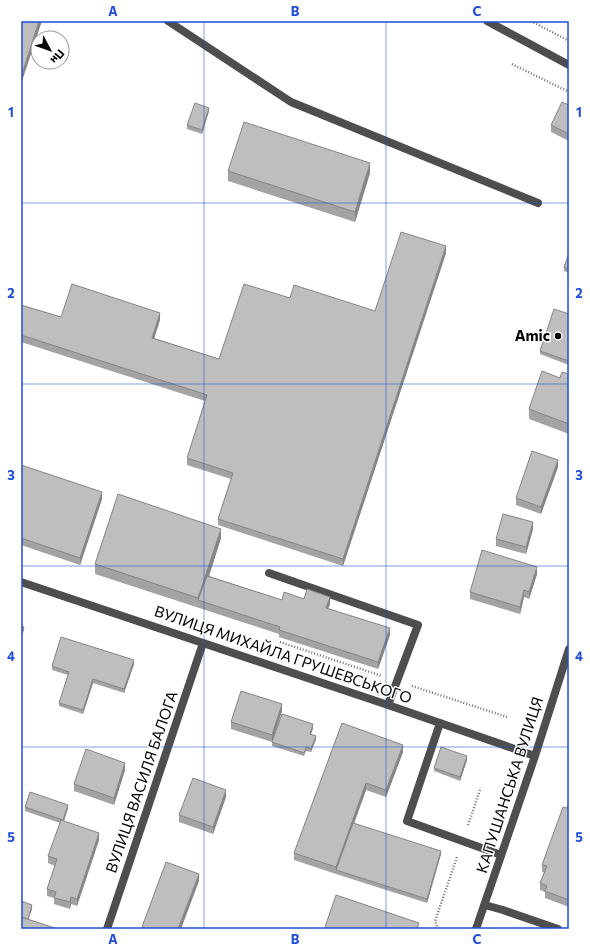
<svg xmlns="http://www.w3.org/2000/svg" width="590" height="950" font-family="Commissioner,sans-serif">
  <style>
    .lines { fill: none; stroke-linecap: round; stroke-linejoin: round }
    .path { stroke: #707070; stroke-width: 2.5; stroke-dasharray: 1 2; stroke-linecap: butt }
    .service { stroke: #4e4e4e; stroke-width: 8 }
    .minor { stroke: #4e4e4e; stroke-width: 8 }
    .tertiary { stroke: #4e4e4e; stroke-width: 8 }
    .wall { fill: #a3a3a3 }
    .shaded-wall { fill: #858585 }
    .building { fill: #bebebe; stroke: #858585 }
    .grid { fill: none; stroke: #1d4ed8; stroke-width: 1; stroke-opacity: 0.55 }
    .poi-dot { fill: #000; stroke: #fff; stroke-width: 1.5 }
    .labels { text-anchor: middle; stroke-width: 3; stroke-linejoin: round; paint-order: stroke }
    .poi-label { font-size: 15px; font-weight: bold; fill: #000; stroke: #fff; text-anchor: end }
    .street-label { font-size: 15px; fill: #000; stroke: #fff }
    .neatline { fill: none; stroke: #1d4ed8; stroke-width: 1.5 }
    .grid-label { font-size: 13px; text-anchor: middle; font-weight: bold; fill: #1d4ed8 }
  </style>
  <rect width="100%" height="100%" fill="#fff"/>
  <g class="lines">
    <path class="path" d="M 531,21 L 569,41
      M 512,64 L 569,92
      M 280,642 L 382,676
      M 412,686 L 507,717
      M 468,825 L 480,790
      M 438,929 L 435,921 L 457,857"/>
    <path class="service" d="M 168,21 L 291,102 L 538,203
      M 269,573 L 418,625 L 388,705
      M 440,723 L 407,821 L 501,855"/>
    <path class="minor" d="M 487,21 L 569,65
      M 485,905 L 503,910 L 558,929
      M 107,929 L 203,643"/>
    <path class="tertiary" d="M 21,582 L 388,705 L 535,756
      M 476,929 L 535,756 L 569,649"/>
  </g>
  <path class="wall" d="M 569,105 L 569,141 L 551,132 L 551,125 Z
    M 209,111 L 202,134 L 187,129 L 187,125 Z
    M 228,171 L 370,173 L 355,222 L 228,181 Z
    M 446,253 L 343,566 L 218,525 L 218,519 L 231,479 L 187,465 L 187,458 L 205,401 L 21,342 L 21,305 L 61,317 L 160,320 L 154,338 L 219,359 L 290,298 L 375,311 Z
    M 569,253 L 569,273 L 564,271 L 564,267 Z
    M 569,314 L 569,365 L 540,354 L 540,351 Z
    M 569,374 L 569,434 L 529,419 L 529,409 L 560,378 Z
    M 21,465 L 102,499 L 80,565 L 21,545 Z
    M 558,467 L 541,514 L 516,505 L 516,498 Z
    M 533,529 L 526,554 L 496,546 L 496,539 Z
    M 221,538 L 209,576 L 282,600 L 304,599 L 330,604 L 328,608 L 390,635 L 378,669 L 279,637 L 279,634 L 95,574 L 95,564 Z
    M 537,574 L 529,599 L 524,597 L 520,614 L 470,599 L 470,592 Z
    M 134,664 L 124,693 L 93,683 L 83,714 L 59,706 L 59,703 L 68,675 L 52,670 L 52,666 Z
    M 282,711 L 272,742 L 231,729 L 231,722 Z
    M 342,723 L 403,752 L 386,797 L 366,790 L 354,823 L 441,854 L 427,903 L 336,874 L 294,860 L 294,853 Z
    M 313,728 L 311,734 L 316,739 L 311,752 L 306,751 L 304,756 L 272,746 L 272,742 Z
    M 467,760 L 460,781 L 434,771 L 434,768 Z
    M 125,770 L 114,805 L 74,791 L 74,784 Z
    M 226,797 L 213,834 L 179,822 L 179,815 Z
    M 569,803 L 569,907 L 545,898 L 545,892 L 540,890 L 540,883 L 544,872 L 542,872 L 542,865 Z
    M 25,807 L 68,808 L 64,821 L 99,840 L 77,906 L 71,904 L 70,909 L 54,904 L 54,898 L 47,896 L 47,889 L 55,866 L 48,863 L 48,856 L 60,823 L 25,811 Z"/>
  <path class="shaded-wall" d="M 39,21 L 42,21 L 21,84 L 21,77 Z
    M 209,108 L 209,111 L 202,134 L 202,130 Z
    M 370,163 L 370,173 L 355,222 L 355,212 Z
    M 446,246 L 446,253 L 343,566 L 343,559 Z
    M 160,313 L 160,320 L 152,345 L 152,338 Z
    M 558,460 L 558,467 L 541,514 L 541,507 Z
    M 102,492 L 102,499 L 80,565 L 80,558 Z
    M 533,522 L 533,529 L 526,554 L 526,547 Z
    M 221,529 L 221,538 L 201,601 L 198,600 L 198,598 Z
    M 537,567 L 537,574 L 529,599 L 529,592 Z
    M 524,590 L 524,597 L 520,614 L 520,607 Z
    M 330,597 L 330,604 L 326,615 L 326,608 Z
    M 24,627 L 24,630 L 21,638 L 21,634 Z
    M 390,628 L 390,635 L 378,669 L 378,662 Z
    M 134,660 L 134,664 L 124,693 L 124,689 Z
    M 93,679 L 93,683 L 83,714 L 83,710 Z
    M 282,704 L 282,711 L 272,742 L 272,735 Z
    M 313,724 L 313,728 L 310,738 L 310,734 Z
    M 316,736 L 316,739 L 311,752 L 311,749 Z
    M 403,745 L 403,752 L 386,797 L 386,790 Z
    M 467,756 L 467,760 L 460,781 L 460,777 Z
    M 125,763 L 125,770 L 114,805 L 114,798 Z
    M 366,783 L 366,790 L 337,871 L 336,870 L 336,867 Z
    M 226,790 L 226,797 L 213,834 L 213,827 Z
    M 68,805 L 68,808 L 63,824 L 63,820 Z
    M 99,833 L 99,840 L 77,906 L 77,899 Z
    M 441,851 L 441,854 L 427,903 L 427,899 Z
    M 199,874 L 199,881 L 181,929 L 178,929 Z
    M 71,897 L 71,904 L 70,909 L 70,902 Z
    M 32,905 L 32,909 L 27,923 L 27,920 Z"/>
  <path class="building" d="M 21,21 L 39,21 L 21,77 Z
    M 562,102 L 569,105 L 569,134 L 551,125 Z
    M 195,103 L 209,108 L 202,130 L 187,125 Z
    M 244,122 L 370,163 L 355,212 L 228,171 Z
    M 401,232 L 446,246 L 343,559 L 218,519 L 233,473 L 187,458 L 207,395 L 21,335 L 21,305 L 61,317 L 72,284 L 160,313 L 152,338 L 219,359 L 244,284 L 290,298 L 294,285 L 375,311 Z
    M 569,253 L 569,269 L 564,267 Z
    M 554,309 L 569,314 L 569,361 L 540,351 Z
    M 542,371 L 560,378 L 562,372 L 569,374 L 569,424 L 529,409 Z
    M 532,451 L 558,460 L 541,507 L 516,498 Z
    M 21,465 L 102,492 L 80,558 L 21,538 Z
    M 118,494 L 221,529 L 198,598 L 95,564 Z
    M 503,514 L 533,522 L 526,547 L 496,539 Z
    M 482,550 L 537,567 L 529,592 L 524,590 L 520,607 L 470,592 Z
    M 207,576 L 282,600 L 284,592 L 304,599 L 307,589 L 330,597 L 326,608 L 390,628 L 378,662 L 279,630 L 280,627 L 198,600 Z
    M 21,626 L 24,627 L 21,634 Z
    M 61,637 L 134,660 L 124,689 L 93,679 L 83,710 L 59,703 L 69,672 L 52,666 Z
    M 241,691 L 282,704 L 272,735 L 231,722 Z
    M 282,714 L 313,724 L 310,734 L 316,736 L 311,749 L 306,747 L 304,753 L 272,742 Z
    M 342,723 L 403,745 L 386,790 L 366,783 L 336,867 L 294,853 Z
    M 441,747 L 467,756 L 460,777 L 434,768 Z
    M 86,749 L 125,763 L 114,798 L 74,784 Z
    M 193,778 L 226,790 L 213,827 L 179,815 Z
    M 30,792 L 68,805 L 63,820 L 25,807 Z
    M 569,803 L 569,900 L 545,891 L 547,886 L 540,883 L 547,866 L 542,865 L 563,807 L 567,808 Z
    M 61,820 L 99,833 L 77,899 L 71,897 L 70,902 L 54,898 L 56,892 L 47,889 L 57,859 L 48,856 Z
    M 353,823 L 441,851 L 427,899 L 336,870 Z
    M 166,862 L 199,874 L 178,929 L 147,929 L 142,927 Z
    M 336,895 L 419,923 L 417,929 L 329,929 L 325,927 Z
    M 21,901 L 32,905 L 28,919 L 21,917 Z
    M 21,917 L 58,929 L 21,929 Z"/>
  <path class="grid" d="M 204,21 L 204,929M 386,21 L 386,929M 21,203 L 569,203M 21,384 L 569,384M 21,566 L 569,566M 21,747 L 569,747"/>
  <circle class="poi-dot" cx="558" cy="336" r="4"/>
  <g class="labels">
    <g class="poi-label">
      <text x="550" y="341">Amic</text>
    </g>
    <g class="street-label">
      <text transform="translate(283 655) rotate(19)" y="5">ВУЛИЦЯ МИХАЙЛА ГРУШЕВСЬКОГО</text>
      <text transform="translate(142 782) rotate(-71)" y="5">ВУЛИЦЯ ВАСИЛЯ БАЛОГА</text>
      <text transform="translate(510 785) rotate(-72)" y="5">КАПУШАНСЬКА ВУЛИЦЯ</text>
    </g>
  </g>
  <rect width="590" height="950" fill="none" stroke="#ffffff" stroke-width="44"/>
  <g transform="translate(50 50) rotate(131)"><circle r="19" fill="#ffffff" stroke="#999999"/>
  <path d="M0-3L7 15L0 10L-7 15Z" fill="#000000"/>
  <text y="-6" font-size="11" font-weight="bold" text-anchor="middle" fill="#000000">Пн</text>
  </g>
  <rect x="22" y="22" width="546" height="906" class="neatline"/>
  <g class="grid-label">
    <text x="113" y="16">A</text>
    <text x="295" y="16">B</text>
    <text x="477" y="16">C</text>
    <text x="11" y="117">1</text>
    <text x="579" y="117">1</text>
    <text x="11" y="298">2</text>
    <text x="579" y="298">2</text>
    <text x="11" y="480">3</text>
    <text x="579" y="480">3</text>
    <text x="11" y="661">4</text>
    <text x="579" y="661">4</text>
    <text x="11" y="842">5</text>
    <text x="579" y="842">5</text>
    <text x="113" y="944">A</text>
    <text x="295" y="944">B</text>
    <text x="477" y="944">C</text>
  </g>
</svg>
